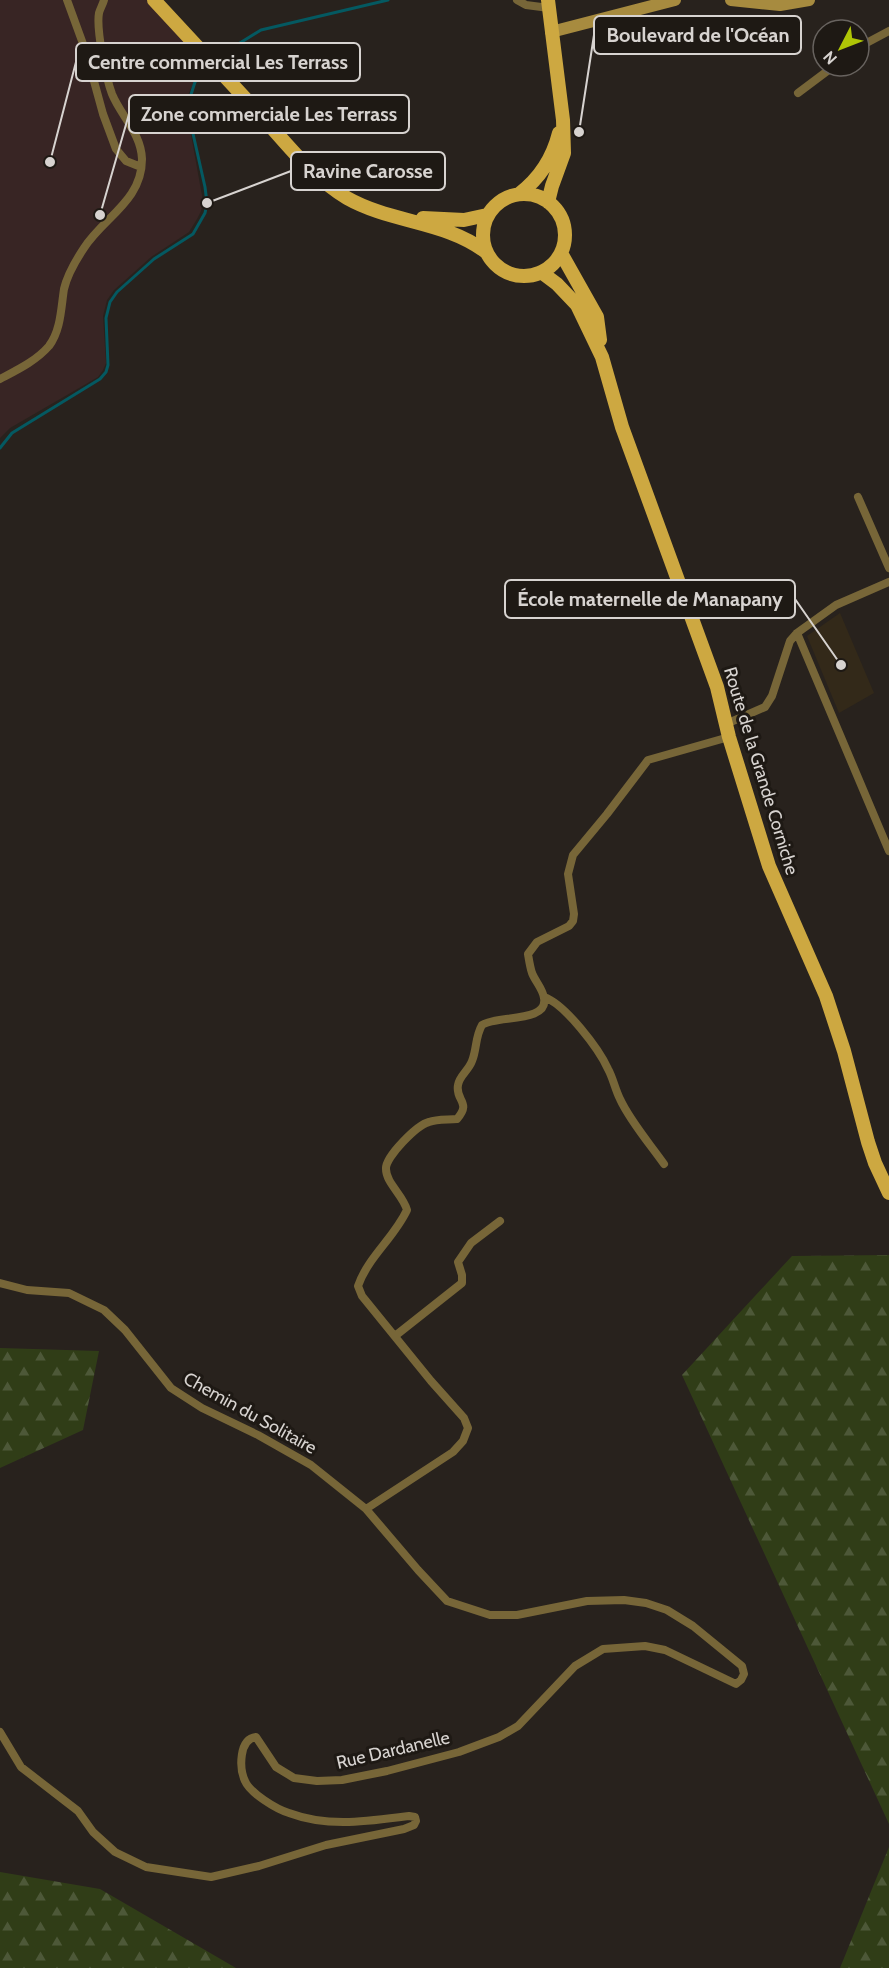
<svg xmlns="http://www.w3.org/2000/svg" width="889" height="1968" font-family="Cabin,sans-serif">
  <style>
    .commercial { fill: #382524 }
    .education { fill: #332919 }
    .forest { fill: url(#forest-firs) }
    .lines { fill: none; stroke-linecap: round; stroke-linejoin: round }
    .stream { stroke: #045961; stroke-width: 3 }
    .street { stroke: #776638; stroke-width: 8 }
    .secondary { stroke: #a78b3f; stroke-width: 12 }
    .primary { stroke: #cda841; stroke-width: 14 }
    .labels { text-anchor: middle; stroke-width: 6; stroke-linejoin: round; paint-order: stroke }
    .street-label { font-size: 18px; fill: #d7d3d0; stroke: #1e1914 }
    .leader { fill: none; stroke: #d7d3d0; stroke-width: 2 }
    .callout-dot { fill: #d7d3d0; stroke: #1e1914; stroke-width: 2 }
    .callout { fill: #1e1914; stroke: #d7d3d0; stroke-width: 2 }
    .callout-label { font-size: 20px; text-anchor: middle; font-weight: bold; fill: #d7d3d0 }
  </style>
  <defs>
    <pattern id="forest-firs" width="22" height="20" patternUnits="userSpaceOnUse" patternTransform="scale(1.5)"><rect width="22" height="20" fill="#303d17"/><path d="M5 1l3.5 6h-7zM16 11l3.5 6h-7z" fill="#4d5838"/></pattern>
  </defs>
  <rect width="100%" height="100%" fill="#28221d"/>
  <path class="commercial" d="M 0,0 L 154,0 L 210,61 L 207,68 L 194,82 L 189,93 L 186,107 L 203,201 L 201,211 L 197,219 L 189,232 L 151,257 L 114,290 L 107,300 L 103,316 L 106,363 L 103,370 L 98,377 L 10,428 L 0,438 Z"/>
  <path class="education" d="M 840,613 L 874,693 L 839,713 L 807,636 Z"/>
  <path class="forest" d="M 889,1255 L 889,1824 L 682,1375 L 792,1256 Z
    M 0,1348 L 99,1351 L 83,1430 L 0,1468 Z
    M 889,1847 L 889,1968 L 840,1968 Z
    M 0,1872 L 100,1889 L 236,1968 L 0,1968 Z"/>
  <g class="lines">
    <path class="stream" d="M 217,61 L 235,46 L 261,30 L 388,0
      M 0,448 L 12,433 L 100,379 L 106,372 L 108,365 L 106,318 L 110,302 L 117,292 L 154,259 L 193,234 L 205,213 L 207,203 L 205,187 L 187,107 L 195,82 L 210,67"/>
    <path class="street" d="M 67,0 L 86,52 L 103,114 L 116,149 L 126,161 L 141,167
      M 517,0 L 526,5 L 549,8
      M 859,47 L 889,31
      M 798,93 L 834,66
      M 0,379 C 17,370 36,361 49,346 C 61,330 61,308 64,289 C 67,276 76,260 84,248 C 104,217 142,201 142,159 C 141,133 121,116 112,94 C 106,78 96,29 99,13 C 100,9 103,4 104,0
      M 858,497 L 889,568
      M 797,633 L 889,851
      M 726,724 L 765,707 L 772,696 L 790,641 L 797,633 L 836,605 L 889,582
      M 544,997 C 565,1004 599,1049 608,1069 C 613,1078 615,1089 620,1099 C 630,1121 650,1144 664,1164
      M 0,1283 L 27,1290 L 69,1293 L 104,1310 L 125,1330 L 171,1388 L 202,1408 L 258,1435 L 311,1465 L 366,1509 L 418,1570 L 447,1601 L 490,1615 L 517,1615 L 587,1601 L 624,1600 L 646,1603 L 667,1610 L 693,1626 L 742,1666 L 744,1674 L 741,1680 L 736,1684 L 665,1650 L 645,1646 L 603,1649 L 575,1666 L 518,1726 L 499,1737 L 459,1752 L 387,1771 L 342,1780 L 317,1781 L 294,1778 L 276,1767 L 256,1737 C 239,1739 239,1768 245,1781 C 250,1793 276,1809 289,1813 C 329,1828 369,1821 409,1816 L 415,1817 L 416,1821 L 414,1825 L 404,1829 L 326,1845 L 259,1866 L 211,1877 L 146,1867 L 115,1852 L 93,1832 L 78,1811 L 21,1767 L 0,1732
      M 395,1336 L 462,1283 L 462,1275 L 458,1262 L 471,1243 L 500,1221
      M 366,1509 L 453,1452 L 463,1441 L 468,1428 L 464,1418 L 431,1381 L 362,1296 L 358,1286 C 368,1257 394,1238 407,1210 C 403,1195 386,1183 386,1169 C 385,1157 417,1125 429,1122 C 437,1119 448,1120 457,1119 C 472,1102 455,1101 458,1085 C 459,1076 469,1070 472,1061 C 477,1049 475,1037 482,1025 C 496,1015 549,1023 544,998 C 543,989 535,981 532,973 C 530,967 529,960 528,954 L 537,942 L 569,926 L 573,921 L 574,914 L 568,874 L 573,855 L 607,814 L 648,760 L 729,737"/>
    <path class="secondary" d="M 731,0 L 780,5 L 809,0
      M 551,32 L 675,0"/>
    <path class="primary" d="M 154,0 C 188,37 222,73 256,110 C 285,141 310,176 347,198 C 391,223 446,221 486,252
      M 548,0 L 563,120 L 564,153 L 552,186 L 548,202
      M 519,194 C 539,179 553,157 559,133
      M483 235a41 41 0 1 1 82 0a41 41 0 1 1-82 0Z
      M 423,218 L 464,220 L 487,215
      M 561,253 L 597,317 L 600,340
      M 541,272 L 557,284 L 577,305 L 602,357 L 622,427 L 717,687 L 729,737 L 769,866 L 826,996 L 844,1051 L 868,1142 L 875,1163 L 889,1193"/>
  </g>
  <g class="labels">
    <g class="street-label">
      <text transform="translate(761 771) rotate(73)" y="6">Route de la Grande Corniche</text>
      <text transform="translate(250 1413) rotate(29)" y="6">Chemin du Solitaire</text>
      <text transform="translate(393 1750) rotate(-13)" y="6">Rue Dardanelle</text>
    </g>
  </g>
  <path class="leader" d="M579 132L594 35M50 162L76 62M100 215L129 114M207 203L291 171M841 665L795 599"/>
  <g class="callout-dot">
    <circle cx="579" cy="132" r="6"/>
    <circle cx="50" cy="162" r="6"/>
    <circle cx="100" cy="215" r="6"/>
    <circle cx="207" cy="203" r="6"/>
    <circle cx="841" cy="665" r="6"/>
  </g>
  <g class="callout">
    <rect x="594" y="16" width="207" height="38" rx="6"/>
    <rect x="76" y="43" width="284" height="38" rx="6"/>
    <rect x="129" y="95" width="280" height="38" rx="6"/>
    <rect x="291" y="152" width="154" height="38" rx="6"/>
    <rect x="505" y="580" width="290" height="38" rx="6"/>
  </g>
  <g class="callout-label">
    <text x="698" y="42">Boulevard de l'Océan</text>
    <text x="218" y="69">Centre commercial Les Terrass</text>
    <text x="269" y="121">Zone commerciale Les Terrass</text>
    <text x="368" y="178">Ravine Carosse</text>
    <text x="650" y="606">École maternelle de Manapany</text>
  </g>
  <g transform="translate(841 48) rotate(228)"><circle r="28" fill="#1e1914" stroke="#68635f" stroke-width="1.5"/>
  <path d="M0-4.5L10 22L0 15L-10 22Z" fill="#afc506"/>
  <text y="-9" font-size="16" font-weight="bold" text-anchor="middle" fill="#d7d3d0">N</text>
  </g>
</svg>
